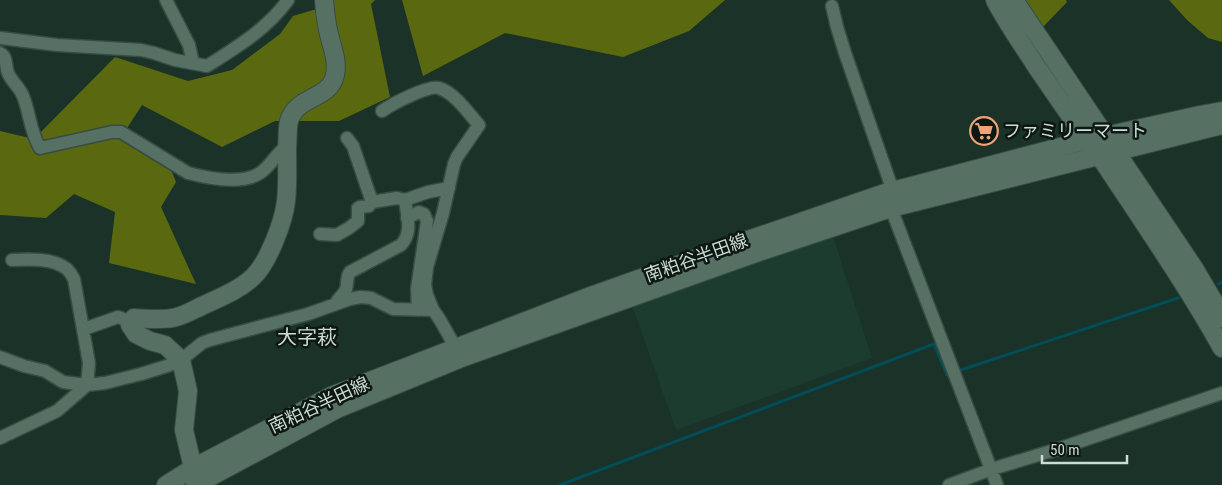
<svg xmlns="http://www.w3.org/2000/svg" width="1222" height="485" font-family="'Roboto Condensed','Noto Sans JP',sans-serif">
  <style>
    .built { fill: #1c3c2f }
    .forest { fill: #5a690f }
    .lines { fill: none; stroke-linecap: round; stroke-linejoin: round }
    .stream { stroke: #034d58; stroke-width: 3 }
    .street-casing { stroke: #374c44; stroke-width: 15 }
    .secondary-casing { stroke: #374c44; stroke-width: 20 }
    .street { stroke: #567064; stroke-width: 12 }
    .secondary { stroke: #567064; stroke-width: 18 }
    .labels { text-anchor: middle; stroke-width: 5; stroke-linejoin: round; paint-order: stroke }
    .poi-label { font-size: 18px; fill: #ccdbd4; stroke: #0d1713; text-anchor: start }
    .street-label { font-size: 18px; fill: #ccdbd4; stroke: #0d1713 }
    .quarter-label { font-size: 20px; fill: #ccdbd4; stroke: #0d1713 }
  </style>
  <rect width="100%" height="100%" fill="#1a3228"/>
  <path class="built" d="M 832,233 L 872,358 L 676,430 L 632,305 Z"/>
  <path class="forest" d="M 330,0 L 375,0 L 371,4 L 390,97 L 339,121 L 275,121 L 222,147 L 142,105 L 122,136 L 169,165 L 176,182 L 161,207 L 196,284 L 109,263 L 115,212 L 74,194 L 46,218 L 0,215 L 0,131 L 34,139 L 115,57 L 188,81 L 232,70 L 280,34 L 293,16 L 330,5 Z
    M 402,0 L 725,0 L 689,31 L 623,57 L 505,33 L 423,76 Z
    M 1024,0 L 1066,0 L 1067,2 L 1043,27 Z
    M 1169,0 L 1222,0 L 1222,42 L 1208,38 L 1187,20 Z"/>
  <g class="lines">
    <path class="stream" d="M 1218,284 L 1222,282
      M 961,370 L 1178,298
      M 560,485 L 934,344 L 947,375"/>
    <defs>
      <path id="street" d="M 166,0 L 189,45 L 193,63
        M 832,6 L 837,27 L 845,53 L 893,191
        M 0,38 L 57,45 L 141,50 L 154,53 L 175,60 L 207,66 C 237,47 267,29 288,0
        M 0,53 C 8,57 5,66 8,73 C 12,82 20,88 23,96 C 30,113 30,132 40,148 L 112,132 L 121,132 L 188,173 C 207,178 242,185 260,173 C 271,166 276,153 287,146
        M 382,111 C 392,104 428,85 439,88 C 455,93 469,114 479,125 L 457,157 L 454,164 L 443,213 L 427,267 L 425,285 L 427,295 L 433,310
        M 405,200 L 428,192 L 449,188
        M 891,208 L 997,485
        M 407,218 L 419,212 L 424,214 L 427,221 L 417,289 L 418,310
        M 320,234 L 337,235 L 349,228 L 358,221 L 358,208 L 360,207 L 369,206 L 372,202 L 353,146 L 347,138
        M 336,303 C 338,298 344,295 346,289 C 348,283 346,277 350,272 L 401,245 C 413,232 407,217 405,200 L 397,198 L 372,202
        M 84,329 L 118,317 L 121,318 L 132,323
        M 0,357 L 24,366 L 45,371 L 63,382 L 87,385 L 105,383 L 141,374 L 167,366 L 181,360 L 202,343 L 210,340 L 308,314 L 350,299 L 361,297 L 371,298 L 393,309 L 433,310 C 444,323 449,340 461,354
        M 0,438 L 57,411 L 87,385 L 89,363 L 74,279 C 72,275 70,272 67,269 C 53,258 29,259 12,260
        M 949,485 L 992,469 L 1058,449 L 1222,393"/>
      <path id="secondary" d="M 995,0 C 1007,23 1022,44 1036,66 C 1057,96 1077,127 1099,155 C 1141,219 1185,282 1222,348
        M 1014,0 L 1194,268 L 1217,307 L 1222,318
        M 197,478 L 193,468 L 184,430 L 188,391 L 181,360 L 165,345 L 150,341 L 136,334 L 130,325 L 134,318 C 147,319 160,320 172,318 C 182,317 195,309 204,305 C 221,297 239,290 253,277 C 268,263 284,221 286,201 C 288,184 287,165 287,148 C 288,139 287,130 289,121 C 297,95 330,100 335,75 C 338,60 332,48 329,34 C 326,23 325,12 324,0
        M 166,485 L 193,468 L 331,396 L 588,297 L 748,240 L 885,193 L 1087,140 L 1200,115 L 1222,111
        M 195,485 L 337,409 L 464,357 L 753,254 L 891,208 L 1222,125"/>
    </defs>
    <use href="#street" class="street-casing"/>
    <use href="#secondary" class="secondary-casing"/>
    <use href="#street" class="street"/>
    <use href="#secondary" class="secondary"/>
  </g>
  <defs>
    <symbol id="supermarket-ring" viewBox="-11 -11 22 22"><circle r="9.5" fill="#0d1713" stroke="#efa377" stroke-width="1.5"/><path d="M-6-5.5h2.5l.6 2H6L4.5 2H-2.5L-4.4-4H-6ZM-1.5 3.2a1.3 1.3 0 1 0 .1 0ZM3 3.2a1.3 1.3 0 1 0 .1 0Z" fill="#efa377"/></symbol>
  </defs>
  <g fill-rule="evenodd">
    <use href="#supermarket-ring" x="968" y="115" width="32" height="32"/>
  </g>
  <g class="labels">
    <g class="poi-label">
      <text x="1003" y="137">ファミリーマート</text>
    </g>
    <g class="street-label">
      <text transform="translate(696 258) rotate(-20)" y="6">南粕谷半田線</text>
      <text transform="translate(319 405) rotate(-25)" y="6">南粕谷半田線</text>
    </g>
    <g class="quarter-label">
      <text x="307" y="344">大字萩</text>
    </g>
  </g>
  <path d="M1042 455v8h85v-8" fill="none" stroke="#ccdbd4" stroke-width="2.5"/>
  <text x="1050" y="455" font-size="15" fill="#ccdbd4" stroke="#0d1713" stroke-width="4" paint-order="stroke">50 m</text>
</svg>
